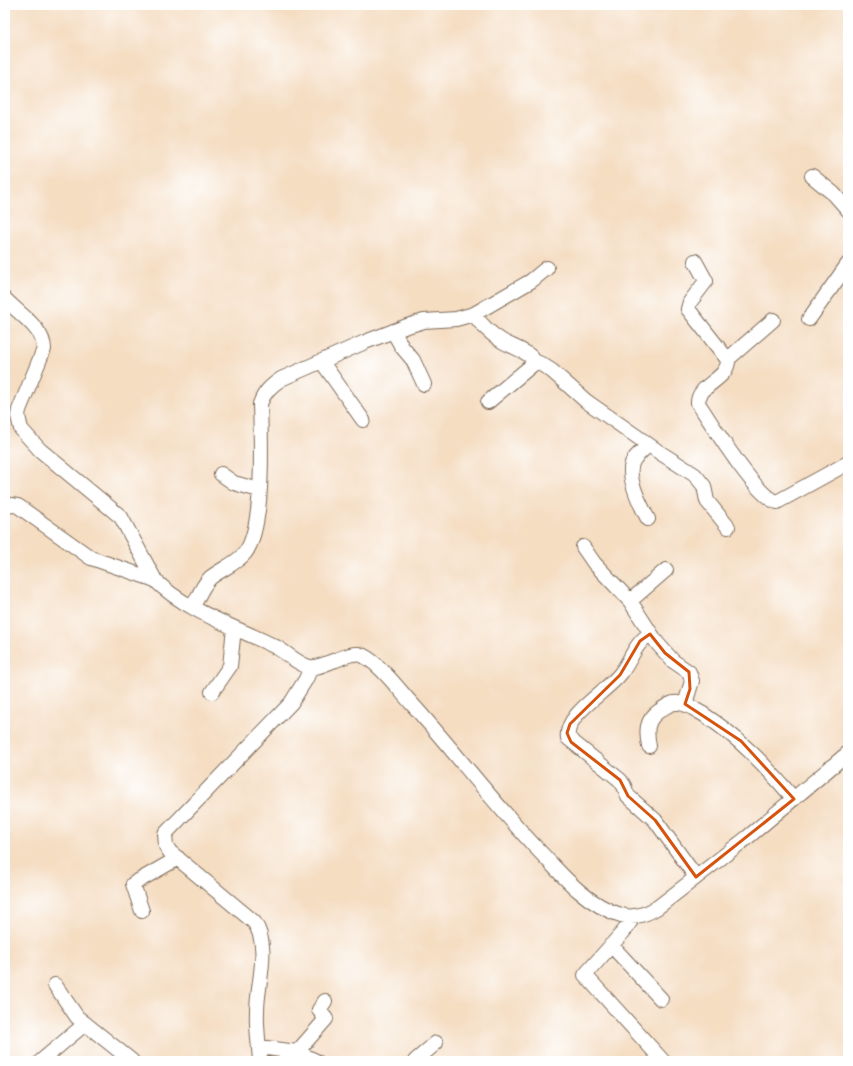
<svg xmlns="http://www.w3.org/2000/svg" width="853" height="1066" font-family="'Playpen Sans',sans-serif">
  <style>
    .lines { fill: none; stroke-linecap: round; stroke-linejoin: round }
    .minor-casing { stroke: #7c6957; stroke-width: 16 }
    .minor { stroke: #fff; stroke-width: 14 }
    .marked { fill: none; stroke: #d7540e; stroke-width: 3; stroke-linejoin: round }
  </style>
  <rect width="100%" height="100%" fill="#fff"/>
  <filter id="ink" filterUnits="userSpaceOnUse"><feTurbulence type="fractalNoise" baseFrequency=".025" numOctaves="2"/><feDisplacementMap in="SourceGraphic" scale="8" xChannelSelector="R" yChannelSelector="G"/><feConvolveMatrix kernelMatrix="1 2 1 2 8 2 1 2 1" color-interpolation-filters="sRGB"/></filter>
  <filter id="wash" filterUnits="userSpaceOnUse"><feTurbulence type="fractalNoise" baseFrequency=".012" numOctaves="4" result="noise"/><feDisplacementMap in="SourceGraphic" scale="16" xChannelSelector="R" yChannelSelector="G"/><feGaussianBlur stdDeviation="0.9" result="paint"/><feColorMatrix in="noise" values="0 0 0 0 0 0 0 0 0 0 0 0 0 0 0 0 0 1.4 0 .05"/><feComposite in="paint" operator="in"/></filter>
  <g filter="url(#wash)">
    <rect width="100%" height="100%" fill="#f5ddc2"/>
  </g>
  <g filter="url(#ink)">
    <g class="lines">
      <defs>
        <path id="minor" d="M 812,176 L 834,194 L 848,210
          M 695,261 L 706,281 L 690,302 L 688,309 L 728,360 C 729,379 697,385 698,403 C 711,423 757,498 777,502 L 848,463
          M 5,299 C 18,313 44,328 44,349 L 19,410 L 18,416 L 21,429 L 40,450 L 121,517 L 155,580 C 184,610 238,628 276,647 C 287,653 296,663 309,667 C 317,669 328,662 336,660 C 343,657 351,653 358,654 C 375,657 400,691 412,704 C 457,754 498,809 545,857 C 566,880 590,906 621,915 C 634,919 647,914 658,907 L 748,837 L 848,753
          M 474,314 C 481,325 491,334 502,341 C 510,346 530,352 534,361 L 531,366 L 488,402
          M 809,319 L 848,264
          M 393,331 L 402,347 L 413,360 L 424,384
          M 728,359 L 773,320
          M 534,361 L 541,364 L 552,371 L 586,401 L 659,452 L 695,475 L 704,486 L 707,501 L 728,527
          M 322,362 L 363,420
          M 221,474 L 234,483 L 259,490
          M 5,506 L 13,505 L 18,506 L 91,558 L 155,580
          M 648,519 C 641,506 625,475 633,461 C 636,455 644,450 648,445
          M 583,547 L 594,563 L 630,601 L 657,643 L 673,661 L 689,672 L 692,681 L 685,704
          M 630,601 L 666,570
          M 193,607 C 198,597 202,586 210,578 C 221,569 236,564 245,553 C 265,527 261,438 260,404 C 264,392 271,386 281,379 L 365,342 L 407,326 L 424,321 L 456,319 L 474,314 L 531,281 L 547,268
          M 650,634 C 635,643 631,660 621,673 C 608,691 564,714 568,738 L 620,780 L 624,786 L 628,796 L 655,820 L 696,877
          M 212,692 L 230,666 L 234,628
          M 649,746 C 646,731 646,720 659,711 C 665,707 671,702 678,703 C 687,703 695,710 703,714 C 740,738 766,766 794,799
          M 142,911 L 133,884 L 178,858
          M 634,916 L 624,931 L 585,975 L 663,1061
          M 611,945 L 661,999
          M 55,985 L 77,1017 L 132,1061
          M 259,1047 L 297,1052 L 316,1061
          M 297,1052 L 326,1019 L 319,1010 L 325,1001
          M 41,1061 L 85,1024
          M 260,1061 C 259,1044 256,1028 257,1011 C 257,984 271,946 254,922 L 170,852 L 166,846 L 165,834 L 291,703 L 306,679 L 311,667
          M 415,1061 L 436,1043"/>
      </defs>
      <use href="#minor" class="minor-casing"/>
      <use href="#minor" class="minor"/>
    </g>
  </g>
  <path class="marked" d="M 650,634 L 665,653 L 689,672 L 690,689 L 685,704 L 741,741 L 794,799 L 696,877 L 655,820 L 628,796 L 620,780 L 571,742 L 567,733 L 570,724 L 620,675 L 640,641 Z"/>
  <rect width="853" height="1066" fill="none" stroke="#fff" stroke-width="20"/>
</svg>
